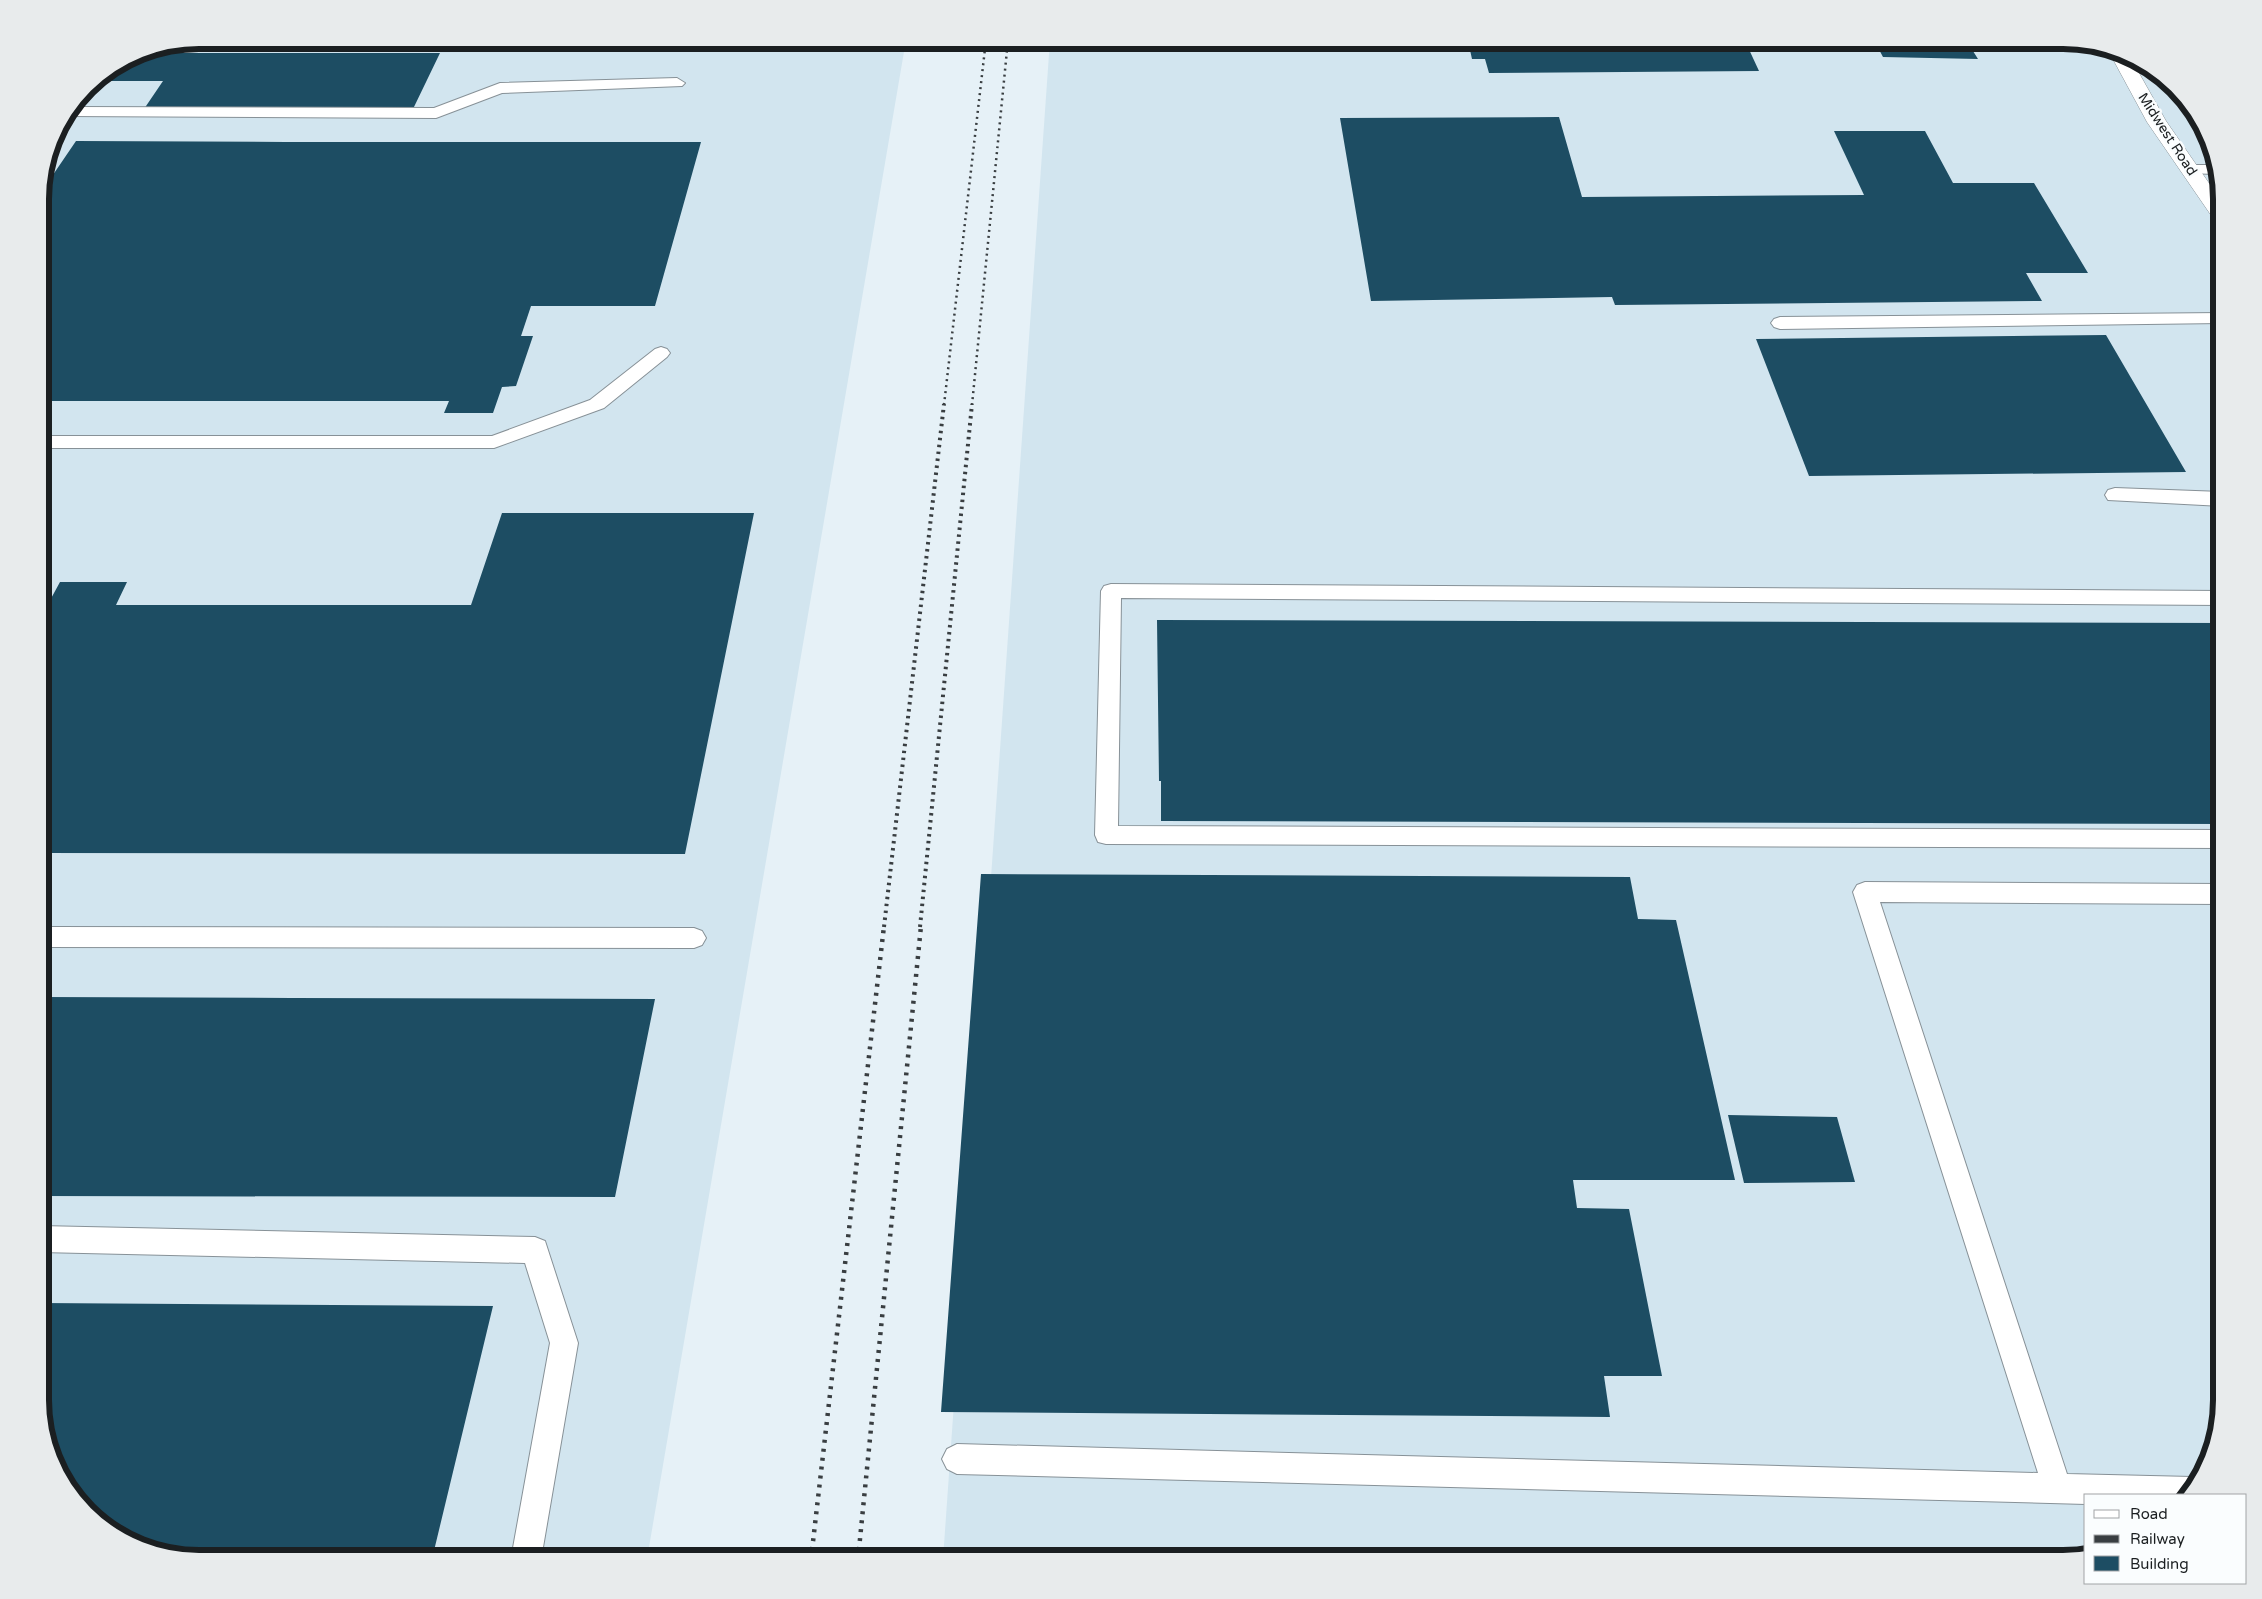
<svg xmlns="http://www.w3.org/2000/svg" width="2262" height="1599" font-family="'Varela Round',sans-serif">
  <style>
    .built { fill: #d2e5ef }
    .building { fill: #1d4d63 }
    .lines { fill: none; stroke-linecap: round; stroke-linejoin: round }
    .lane-casing { stroke: #879197; stroke-width: 2 }
    .secondary-casing { stroke: #879197; stroke-width: 1 }
    .lane { fill: #fff; fill-rule: evenodd }
    .secondary { fill: #fff; fill-rule: evenodd }
    .rail-far2 { stroke: #393e41; stroke-width: 2.5; stroke-dasharray: 2 4; stroke-linecap: butt }
    .rail-far1 { stroke: #393e41; stroke-width: 4; stroke-dasharray: 2.5 4.5; stroke-linecap: butt }
    .rail { stroke: #393e41; stroke-width: 4.5; stroke-dasharray: 3 6; stroke-linecap: butt }
    .labels { text-anchor: middle; stroke-width: 5; stroke-linejoin: round; paint-order: stroke }
    .far-street-label { font-size: 14px; fill: #1b1f21; stroke: #fafdfe }
    .rim { fill: none; stroke: #1b1f21; stroke-width: 6 }
  </style>
  <rect width="100%" height="100%" fill="#e6f1f7"/>
  <path class="built" d="M 199,40 L 906,40 L 647,1559 L 199,1559 L 148,1551 L 102,1526 L 57,1471 L 40,1410 L 40,189 L 52,138 L 87,86 L 138,52 Z
    M 1050,40 L 2063,40 L 2114,48 L 2160,73 L 2205,128 L 2222,199 L 2222,1400 L 2214,1451 L 2190,1495 L 2086,1495 L 2086,1554 L 2063,1559 L 943,1559 Z"/>
  <path class="building" d="M 1480,40 L 1966,40 L 1978,59 L 1883,57 L 1875,42 L 1746,43 L 1759,71 L 1489,73 L 1485,59 L 1472,59 L 1470,50 L 1483,50 Z
    M 137,53 L 440,53 L 413,109 L 144,109 L 163,81 L 103,81 L 109,72 Z
    M 1559,117 L 1582,197 L 1864,195 L 1834,131 L 1925,131 L 1953,183 L 2034,183 L 2088,273 L 2026,273 L 2042,301 L 1615,305 L 1612,297 L 1371,301 L 1340,118 Z
    M 76,141 L 286,142 L 701,142 L 655,306 L 531,306 L 521,336 L 533,336 L 516,386 L 502,387 L 493,413 L 444,413 L 449,401 L 40,401 L 40,189 L 44,188 Z
    M 2106,335 L 2186,472 L 1809,476 L 1756,339 Z
    M 502,513 L 754,513 L 685,854 L 40,853 L 40,604 L 48,604 L 60,582 L 127,582 L 116,605 L 471,605 Z
    M 1157,620 L 2222,623 L 2222,824 L 1161,821 L 1161,781 L 1159,781 Z
    M 981,874 L 1630,877 L 1638,919 L 1676,920 L 1735,1180 L 1573,1180 L 1577,1208 L 1629,1209 L 1662,1376 L 1604,1376 L 1610,1417 L 941,1412 Z
    M 40,997 L 291,998 L 655,999 L 615,1197 L 40,1196 Z
    M 1728,1115 L 1837,1117 L 1855,1182 L 1744,1183 Z
    M 40,1303 L 493,1306 L 432,1559 L 199,1559 L 148,1551 L 102,1526 L 57,1471 L 40,1410 Z"/>
  <g class="lines">
    <defs>
      <path id="lane" d="M 199,40 L 352,40 L 350,43 L 331,47 L 190,46 L 183,43 Z
        M 677,78 L 685,83 L 682,86 L 502,93 L 436,118 L 67,116 L 73,107 L 434,108 L 500,83 Z
        M 2191,165 L 2214,165 L 2216,174 L 2185,173 L 2183,170 Z
        M 2222,313 L 2222,323 L 1780,329 L 1774,327 L 1771,323 L 1774,319 L 1780,317 Z
        M 661,347 L 667,349 L 670,353 L 667,357 L 604,408 L 494,448 L 40,448 L 40,436 L 492,436 L 590,400 L 655,349 Z
        M 2115,488 L 2222,492 L 2222,506 L 2108,500 L 2105,495 L 2108,490 Z
        M 1111,584 L 2222,591 L 2222,605 L 1121,598 L 1118,826 L 2222,830 L 2222,848 L 1106,844 L 1098,842 L 1095,835 L 1101,591 L 1104,586 Z
        M 1865,882 L 2222,884 L 2222,904 L 1880,902 L 2067,1474 L 2192,1477 L 2198,1480 L 2190,1495 L 2086,1495 L 2086,1504 L 957,1474 L 947,1469 L 942,1459 L 947,1449 L 957,1444 L 2038,1473 L 1853,892 L 1857,885 Z
        M 40,927 L 694,928 L 702,931 L 706,938 L 702,945 L 694,948 L 40,947 Z
        M 40,1226 L 535,1237 L 545,1241 L 578,1343 L 541,1559 L 511,1559 L 550,1343 L 525,1263 L 40,1252 Z"/>
      <path id="secondary" d="M 2110,48 L 2130,57 L 2166,121 L 2222,202 L 2222,223 L 2215,221 L 2147,122 L 2108,50 Z"/>
    </defs>
    <use href="#lane" class="lane-casing"/>
    <use href="#secondary" class="secondary-casing"/>
    <use href="#lane" class="lane"/>
    <use href="#secondary" class="secondary"/>
    <path class="rail-far2" d="M 944,405 L 986,40
      M 972,405 L 1008,40"/>
    <path class="rail-far1" d="M 884,927 L 944,404
      M 920,927 L 972,404"/>
    <path class="rail" d="M 811,1559 L 884,926
      M 858,1559 L 921,926"/>
  </g>
  <g class="labels">
    <g class="far-street-label">
      <text transform="translate(2168 134) rotate(57)" y="5">Midwest Road</text>
    </g>
  </g>
  <path d="M0 0H2262V1599H0ZM199 49H2063A150 150 0 0 1 2213 199V1400A150 150 0 0 1 2063 1550H199A150 150 0 0 1 49 1400V199A150 150 0 0 1 199 49Z" fill="#e8ebec" fill-rule="evenodd"/>
  <path class="rim" d="M199 49H2063A150 150 0 0 1 2213 199V1400A150 150 0 0 1 2063 1550H199A150 150 0 0 1 49 1400V199A150 150 0 0 1 199 49Z"/>
  <rect x="2084" y="1494" width="162" height="90" fill="#fafdfe" stroke="#a1a4a6"/>
  <rect x="2094" y="1510" width="25" height="8" fill="#ffffff" stroke="#a1a4a6"/>
  <text x="2130" y="1519" font-size="15" fill="#1b1f21">Road</text>
  <rect x="2094" y="1535" width="25" height="8" fill="#393e41" stroke="#a1a4a6"/>
  <text x="2130" y="1544" font-size="15" fill="#1b1f21">Railway</text>
  <rect x="2094" y="1556" width="25" height="15" fill="#1d4d63" stroke="#a1a4a6"/>
  <text x="2130" y="1569" font-size="15" fill="#1b1f21">Building</text>
</svg>
